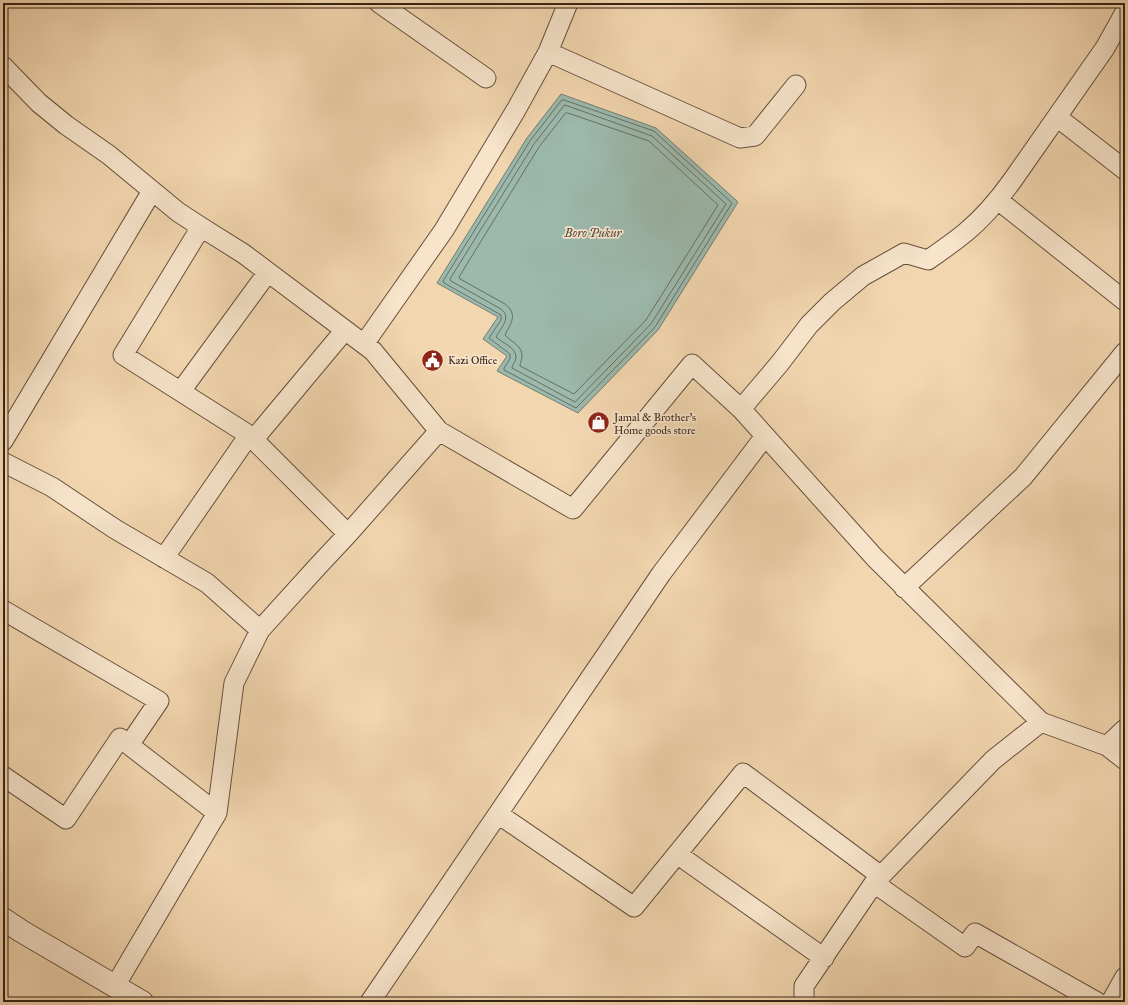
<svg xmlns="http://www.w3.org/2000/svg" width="1128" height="1005" font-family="'IM FELL Great Primer',serif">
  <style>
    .water { fill: #9bb9ad; stroke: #737d71 }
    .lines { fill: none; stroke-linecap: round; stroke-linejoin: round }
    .shore { stroke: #696e62; stroke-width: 1 }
    .minor-casing { stroke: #66503c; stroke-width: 21 }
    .tertiary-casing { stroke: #66503c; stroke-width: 24 }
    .minor { stroke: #f7e4cb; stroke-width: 19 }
    .tertiary { stroke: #f7e4cb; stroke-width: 22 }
    .labels { text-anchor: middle; stroke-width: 3.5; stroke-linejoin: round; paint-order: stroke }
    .poi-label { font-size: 11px; fill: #372316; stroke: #f7e4cb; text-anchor: start }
    .water-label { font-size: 12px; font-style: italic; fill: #50483c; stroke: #f7e4cb }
  </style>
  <rect width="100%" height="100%" fill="#f2d6af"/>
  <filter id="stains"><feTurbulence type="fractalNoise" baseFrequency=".005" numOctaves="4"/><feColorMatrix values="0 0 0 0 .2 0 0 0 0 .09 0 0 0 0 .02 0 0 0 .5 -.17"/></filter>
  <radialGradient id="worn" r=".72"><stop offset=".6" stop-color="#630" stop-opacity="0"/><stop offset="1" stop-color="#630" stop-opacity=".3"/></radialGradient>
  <path class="water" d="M 561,94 L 656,128 L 738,202 L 658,330 L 578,413 L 497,371 L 507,356 L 483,339 L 498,317 L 437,283 L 527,138 Z"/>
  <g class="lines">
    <path class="shore" d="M 562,100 L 564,100 L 654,131 L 732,203 L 655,327 L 576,408 L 504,370 L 504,368 L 510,359 L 510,354 L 489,338 L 501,320 L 501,315 L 444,283 L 443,281 L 530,141 Z
      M 565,105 L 652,136 L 726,204 L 651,324 L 575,402 L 512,368 C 512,364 516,362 516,357 C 516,347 502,343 496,337 C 501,327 512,318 501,309 L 451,281 L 450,279 L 534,144 Z
      M 566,113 L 568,113 L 649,141 L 718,205 L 646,320 L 574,394 L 520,366 C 520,363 522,360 522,356 C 522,345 511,342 505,335 C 510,324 519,315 505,304 L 460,279 L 459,277 L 539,147 Z"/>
    <defs>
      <path id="minor" d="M 379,3 L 486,78
        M 548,52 L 568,3
        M 3,66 L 39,103 L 66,125 L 109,155 L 178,212 L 201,227 L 244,254 L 373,351 L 439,431 L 348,534 L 318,566 L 260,630 L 234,683 L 217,813 L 115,986
        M 1057,117 L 1125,170
        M 998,200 L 1125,301
        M 201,227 L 123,355 L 249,435 L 348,534
        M 364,344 L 444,230 L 516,110 L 548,52 L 740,138 L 755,136 L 796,85
        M 181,391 L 268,272
        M 741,409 L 780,363 L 809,325 L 832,302 L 863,276 L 904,253 L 928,260 C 941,251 954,242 966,232 C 983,218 999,199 1012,181 L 1105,48 L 1125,12
        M 439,431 L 573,509 L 692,364 L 741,409 L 875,558 L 1041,722 L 1107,746 L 1125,760
        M 254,439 L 345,330
        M 3,441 L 152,191
        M 3,462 L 52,487 L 115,529 L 207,583 L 260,630
        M 164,558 L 249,435
        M 904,588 L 1023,477 L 1125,352
        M 3,610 L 159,701 L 129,745
        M 1107,746 L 1125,729
        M 3,776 L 66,819 L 120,738 L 217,813
        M 498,814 L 634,907 L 743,773 L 881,876
        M 677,854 L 824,958
        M 874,883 L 965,947 L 975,933 L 1097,1002
        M 370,1002 L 661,574 L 765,436
        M 804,1002 L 804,986 L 874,883 L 993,760 L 1041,722
        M 1111,1002 L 1125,977"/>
      <path id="tertiary" d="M 3,919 L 21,931 L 142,1002"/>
    </defs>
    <use href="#minor" class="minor-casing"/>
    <use href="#tertiary" class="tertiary-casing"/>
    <use href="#minor" class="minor"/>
    <use href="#tertiary" class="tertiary"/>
  </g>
  <defs>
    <symbol id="civic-disc" viewBox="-11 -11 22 22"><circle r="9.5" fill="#8f2418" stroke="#f7e4cb"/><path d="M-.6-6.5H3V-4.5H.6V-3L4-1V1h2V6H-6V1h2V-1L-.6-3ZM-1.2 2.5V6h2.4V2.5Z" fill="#fff"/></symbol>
    <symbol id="shop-disc" viewBox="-11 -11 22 22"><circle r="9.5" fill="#8f2418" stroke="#f7e4cb"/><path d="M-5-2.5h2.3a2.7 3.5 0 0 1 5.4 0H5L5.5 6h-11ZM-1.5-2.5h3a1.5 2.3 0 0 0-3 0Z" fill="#fff"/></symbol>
  </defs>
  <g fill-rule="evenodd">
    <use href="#civic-disc" x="420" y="348" width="25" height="25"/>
    <use href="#shop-disc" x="586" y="410" width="25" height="25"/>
  </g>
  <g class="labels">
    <g class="poi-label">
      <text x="448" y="364">Kazi Office</text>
      <text x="614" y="421">Jamal &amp; Brother's<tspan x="614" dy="13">Home goods store</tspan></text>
    </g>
    <g class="water-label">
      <text x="593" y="237">Boro Pukur</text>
    </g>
  </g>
  <rect width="1128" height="1005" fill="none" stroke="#f2d6af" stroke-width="16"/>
  <rect x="4" y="4" width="1120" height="997" fill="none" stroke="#372316" stroke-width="2"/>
  <rect x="8" y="8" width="1112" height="989" fill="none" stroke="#372316"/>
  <rect width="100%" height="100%" filter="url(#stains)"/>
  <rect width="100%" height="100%" fill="url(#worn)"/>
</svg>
